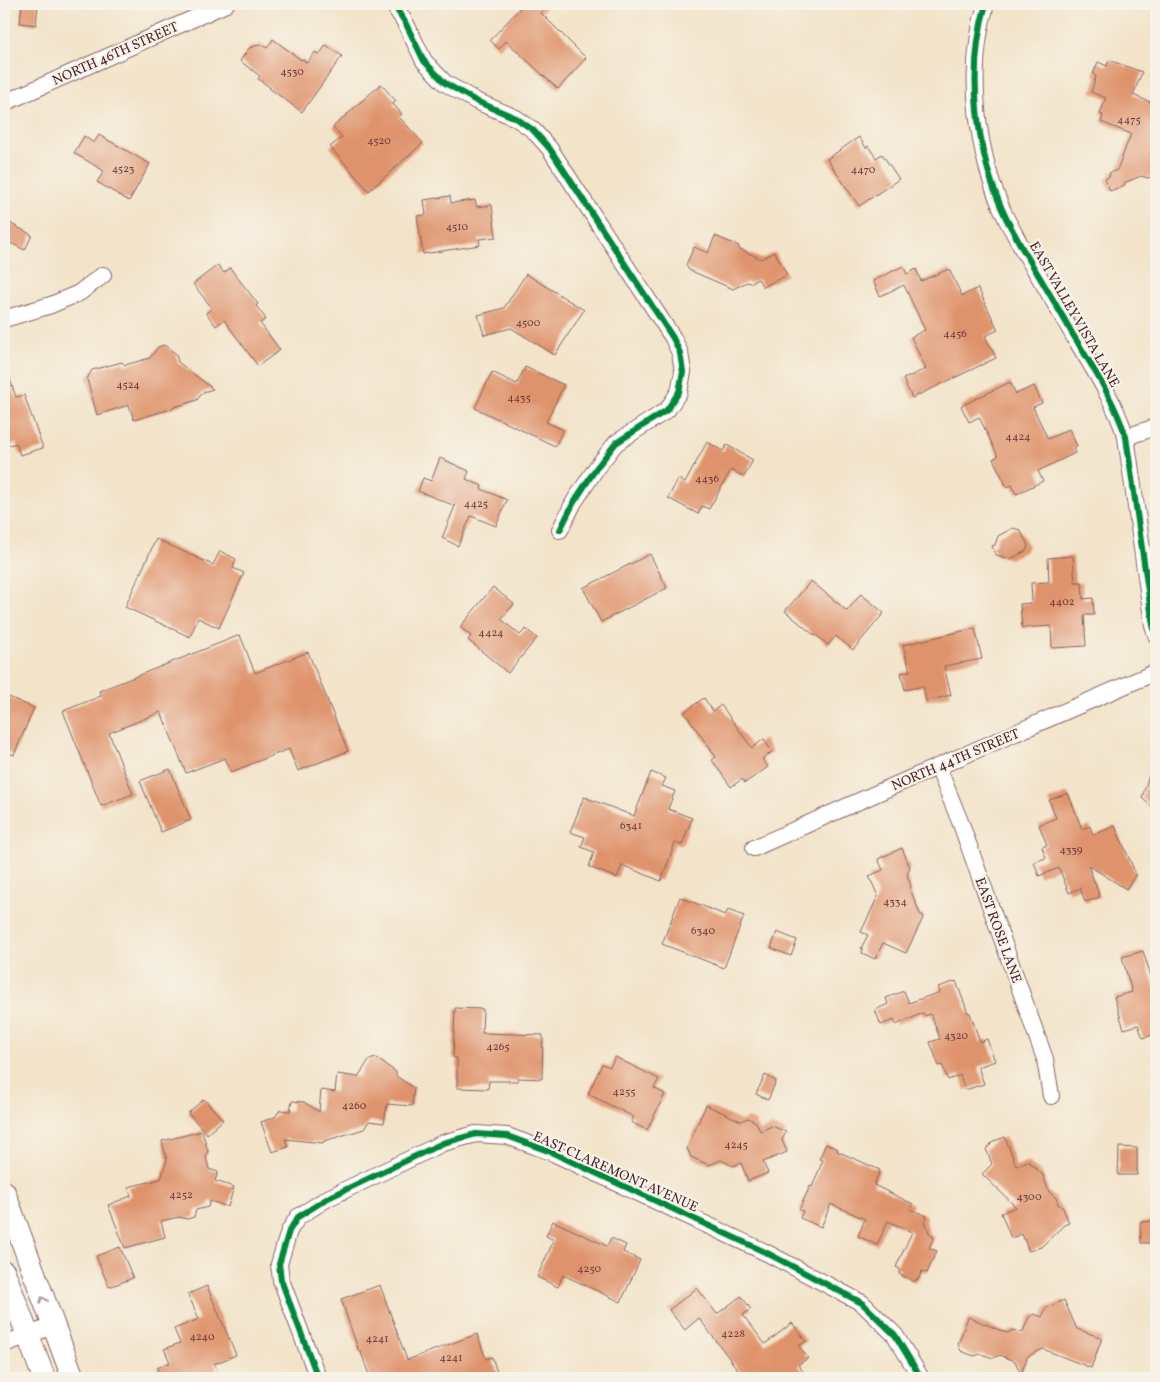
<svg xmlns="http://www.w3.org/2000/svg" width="1160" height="1382" font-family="Vollkorn,serif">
<rect width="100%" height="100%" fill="#f7f3e8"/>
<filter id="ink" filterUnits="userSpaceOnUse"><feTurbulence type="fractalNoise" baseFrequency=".02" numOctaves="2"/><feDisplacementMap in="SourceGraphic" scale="10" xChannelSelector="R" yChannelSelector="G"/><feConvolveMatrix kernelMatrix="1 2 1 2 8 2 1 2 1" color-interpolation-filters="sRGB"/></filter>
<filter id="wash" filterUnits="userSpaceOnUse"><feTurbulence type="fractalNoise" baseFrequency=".0096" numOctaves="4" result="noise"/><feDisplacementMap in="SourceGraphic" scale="20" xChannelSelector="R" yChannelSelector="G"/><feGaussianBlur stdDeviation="1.12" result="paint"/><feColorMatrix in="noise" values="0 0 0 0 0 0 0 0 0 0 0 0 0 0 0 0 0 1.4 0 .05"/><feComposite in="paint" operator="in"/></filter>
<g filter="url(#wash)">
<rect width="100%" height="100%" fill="#f3e3c9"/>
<g id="blocks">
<path fill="#df936c" d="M22,4H38L36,25L20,23Z
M524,4H549L541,13L586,58L558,89L506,41L499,49L490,40Z
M273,39L301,60L302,59L307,63L315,52L319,55L326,45L342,56L302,112L269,88L270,87L258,79L260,76L240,61L249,48L261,44L267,48Z
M1109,60L1142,72L1133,95L1155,104L1152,112L1156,116V170L1154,176L1148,178L1141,176L1124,183L1125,185L1110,191L1105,179L1110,176L1109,173L1117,170L1131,134L1101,122L1103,115L1100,114L1106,98L1091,92L1096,76L1093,74L1098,62L1107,66Z
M381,84L396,101L393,104L402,114L399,117L423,143L369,191L330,147L342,137L333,127Z
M99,135L150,164L129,201L97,182L104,171L74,153L84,136L94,143Z
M859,137L866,148L868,146L876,158L882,154L899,179L859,206L827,159Z
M450,196L451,203L475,200L477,207L492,205L496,237L479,239L480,245L423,254L417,216L426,215L424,200Z
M4,220L32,235L25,250L4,240Z
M715,236L739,246L738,248L761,259L775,252L787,275L763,287L758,279L750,283L747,282L733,289L689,270L686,265L694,247L708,253Z
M218,265L224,273L230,268L258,304L256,306L266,319L260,323L280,350L258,366L224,320L216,326L206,313L212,308L193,284Z
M903,266L907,274L916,269L921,281L949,269L962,296L978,288L998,330L985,336L996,358L912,398L903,379L926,369L911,337L925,330L904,285L880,296L873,281Z
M526,274L584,310L555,355L511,328L484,335L478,315L504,308Z
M164,345L176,354L178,362L213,389L203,392L197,400L174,407V408L134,420L129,405L97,415L87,379L92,370L122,362L125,365L150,358L158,347Z
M525,367L564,385L546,422L563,430L555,446L475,408L492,372L517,384Z
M4,368H6L16,397L24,395L43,448L20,455L16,443L4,447Z
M1010,382L1016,394L1034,386L1042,403L1033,407L1048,439L1069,429L1077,446L1073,448L1075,453L1038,471L1043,481L1016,494L1012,485L1007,487L993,459L998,456L979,417L969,422L961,406Z
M707,442L723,451L727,445L753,460L744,477L731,470L709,509L702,506L698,514L668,498L678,479L685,483Z
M440,458L469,471L466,479L482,486L481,489L507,500L496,526L471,516L458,546L442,538L455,506L418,491L423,478L431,481Z
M1013,528L1020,530L1028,545L1026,551L1010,559L996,555L992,546L995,545L998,536Z
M156,539L213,565L220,551L236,559L233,568L244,573L219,628L198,618L190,637L125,607Z
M650,554L667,588L601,622L583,588Z
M1073,556L1075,582H1082L1083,599L1093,598L1094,615H1084L1086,646L1052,648L1051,626L1022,628L1020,604L1032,603L1031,583L1049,582L1048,558Z
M811,581L847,611L861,594L884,613L853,650L836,636L828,645L816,635L815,636L785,611Z
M493,587L514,604L501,619L520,635L526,629L537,638L508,673L468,640L471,636L460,627Z
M975,628L982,659L944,666L951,695L926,701L923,686L905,690L901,673L910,671L903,645Z
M240,635L255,673L308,652L348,751L298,771L289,749L231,772L225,758L186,773L161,712L109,733L133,794L101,806L63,711L101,696L99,691Z
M4,695L34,708L14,755L4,751Z
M704,698L713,711L721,705L752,748L764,739L772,752L762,759L768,767L745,783L742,779L731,787L712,760L716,757L684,712Z
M1153,762H1156V811L1142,798Z
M170,769L191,820L161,832L140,781Z
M651,772L666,778L662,786L675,791L668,809L692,818L682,845L675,843L661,881L622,865L617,878L589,867L594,852L581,847L585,837L570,832L584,797L634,816Z
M1068,793L1082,829L1090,826L1093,835L1115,826L1136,874L1126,889L1088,865L1100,897L1085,902L1080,888L1069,893L1059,868L1039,876L1034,862L1046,858L1042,847L1047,845L1039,825L1056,818L1049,800Z
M902,848L910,867L907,875L911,886L910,889L920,914L924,916L906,953L883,943L875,959L862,953L863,949L861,948L868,935L861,932L878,896L869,876L883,870L878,859Z
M680,897L725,915L728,910L744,916L724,968L662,944Z
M777,932L797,940L791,956L771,948Z
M1143,951L1156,992V1034L1143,1038L1138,1025L1124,1029L1114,997L1132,992L1122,957Z
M956,981L968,1013H970L980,1042L987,1039L995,1061L978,1067L984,1084L965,1090L960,1075L948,1080L942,1065L939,1066L930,1042L940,1039L931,1014L924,1016L923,1013L896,1025L894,1020L881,1025L875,1010L888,1004L886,998L904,991L909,1003L940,992L938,987Z
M455,1008L483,1009L482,1033L543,1035L542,1079L518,1078V1081H489L488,1089L457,1088V1058H453Z
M615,1057L659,1079L654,1088L665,1094L647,1130L631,1122L634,1117L588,1094L602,1064L610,1067Z
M376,1058L396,1072V1076L414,1088L412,1106L387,1104L384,1123L369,1121L364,1129L324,1141L323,1143L285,1139L288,1147L272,1152L261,1122L275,1117L280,1110L290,1111L292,1101L304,1102L319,1112L321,1090L335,1092L337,1074L358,1077L369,1060Z
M765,1075L776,1081L768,1100L756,1094Z
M204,1099L223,1120L207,1134L188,1113Z
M706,1105L741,1121L748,1118L756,1122L760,1131L772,1126L786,1132L782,1140L787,1152L763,1162L768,1173L748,1181L741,1163L733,1166L721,1160L709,1165L691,1157L687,1148Z
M202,1131L208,1151L206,1157L209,1169L218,1172L215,1181L234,1187L228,1207L210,1201L208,1207L196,1210L194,1217L187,1219L179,1217L161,1221L165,1237L125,1248L108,1205L131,1196L128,1187L161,1179L167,1160L162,1141Z
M1005,1137L1016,1166L1028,1161L1043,1175L1049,1192L1056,1198L1058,1204L1063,1208L1069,1223L1064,1225L1041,1247L1029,1251L1022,1234L1011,1238L1001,1213L1016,1207L982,1174L992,1164L986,1149L994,1141Z
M826,1144L838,1149L837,1151L880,1170L874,1185L913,1204L910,1209L927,1216L925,1221L930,1235L934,1237L929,1248L937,1251L927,1273L922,1271L918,1280L916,1279L915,1282L899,1274L900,1269L896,1267L912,1232L888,1221L877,1245L858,1236L865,1219L831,1204L821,1227L800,1218L803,1211L799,1210L810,1186L812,1187L823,1160L819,1159Z
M1119,1147L1137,1148V1175H1118Z
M553,1221L607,1246L611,1238L626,1245L623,1252L640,1260L621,1302L563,1275L558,1287L537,1277L554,1240L546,1236Z
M1156,1221V1243H1141L1140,1222Z
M120,1247L133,1278L109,1287L96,1256Z
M380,1285L407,1360L477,1334L486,1359L492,1357L499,1378H370L361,1352H359L341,1299Z
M207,1286L236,1355L214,1364L218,1372L203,1378H161L157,1368L170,1362L164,1349L180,1343L174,1329L199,1319L188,1294Z
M697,1288L717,1314L741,1296L751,1309L743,1315L765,1344L792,1323L806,1341L799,1346L808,1358L798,1365L808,1378H744L699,1318L685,1330L669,1310Z
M1064,1300L1077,1329L1102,1338L1091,1368L1043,1349L1028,1356L1021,1374L1015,1361L1000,1355L993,1358L981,1354L974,1356L961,1351L958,1344L968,1317L1007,1333L1013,1330L1022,1333L1029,1317L1034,1314L1042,1317L1046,1308Z"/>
</g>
</g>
<g filter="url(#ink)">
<use href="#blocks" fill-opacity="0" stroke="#856462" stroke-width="1"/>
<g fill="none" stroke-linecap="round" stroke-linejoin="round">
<defs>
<path id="minor" d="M393,4L405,22L424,61L445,83L476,101L516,118L533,130L550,149L673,338L680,353L683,372L679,392L667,410L616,443L597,467L574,502L560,530
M986,4C966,71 976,155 1006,218C1011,228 1017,238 1022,248C1039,276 1056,304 1072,333C1092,366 1114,400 1126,437L1153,625L1156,635
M4,103L226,4
M4,319L51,305L79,293L103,275
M1126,437L1156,427
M938,767L961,824L1045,1059L1051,1096
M754,848L884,790L1156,672
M4,1344L53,1326
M318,1378L281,1280L279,1264L289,1231L298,1217L328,1198L443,1143L476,1134L507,1136L551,1152L767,1253L862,1303L895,1335L921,1378"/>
<path id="secondary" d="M4,1192L73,1378
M4,1272L44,1378"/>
</defs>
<use href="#minor" stroke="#856462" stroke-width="18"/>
<use href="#secondary" stroke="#856462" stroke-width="24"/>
<use href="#minor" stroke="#fff" stroke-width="16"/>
<use href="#secondary" stroke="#fff" stroke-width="22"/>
<defs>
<path id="cycleway" d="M393,4L405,22L424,61L445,83L476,101L516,118L533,130L550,149L673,338L680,353L683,372L679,392L667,410L616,443L597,467L574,502L560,530
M986,4C966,71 976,155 1006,218C1011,228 1017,238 1022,248C1039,276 1056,304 1072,333C1092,366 1114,400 1126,437L1153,625L1156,635
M318,1378L281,1280L279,1264L289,1231L298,1217L328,1198L443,1143L476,1134L507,1136L551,1152L767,1253L862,1303L895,1335L921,1378"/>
</defs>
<use href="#cycleway" stroke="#f7f3e8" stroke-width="9"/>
<use href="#cycleway" stroke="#00873e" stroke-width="6"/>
</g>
<defs><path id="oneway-chevron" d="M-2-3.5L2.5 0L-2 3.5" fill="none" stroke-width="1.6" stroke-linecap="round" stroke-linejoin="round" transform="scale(1.25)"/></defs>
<use stroke="#ae9aa0" href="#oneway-chevron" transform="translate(43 1300) rotate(-110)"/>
</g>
<g text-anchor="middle" stroke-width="4.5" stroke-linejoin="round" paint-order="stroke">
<g font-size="11" fill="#6f3c3b">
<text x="292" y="75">4530</text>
<text x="1129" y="123">4475</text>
<text x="379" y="144">4520</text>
<text x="123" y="172">4523</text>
<text x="863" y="173">4470</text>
<text x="457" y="230">4510</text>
<text x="528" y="326">4500</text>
<text x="955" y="337">4456</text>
<text x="128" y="388">4524</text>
<text x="519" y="401">4435</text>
<text x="1018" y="440">4424</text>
<text x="707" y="482">4436</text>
<text x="476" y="507">4425</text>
<text x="1062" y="605">4402</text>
<text x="491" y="636">4424</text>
<text x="631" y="829">6341</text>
<text x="1071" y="853">4339</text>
<text x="895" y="905">4334</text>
<text x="703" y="934">6340</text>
<text x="956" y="1039">4320</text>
<text x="498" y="1050">4265</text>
<text x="624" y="1095">4255</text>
<text x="354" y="1109">4260</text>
<text x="736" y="1148">4245</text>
<text x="181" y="1198">4252</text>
<text x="1029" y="1200">4300</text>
<text x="589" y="1272">4250</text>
<text x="733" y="1337">4228</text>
<text x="202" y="1340">4240</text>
<text x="377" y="1342">4241</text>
<text x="451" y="1361">4241</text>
</g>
<g font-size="14" fill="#4a1f2b" stroke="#f7f3e8">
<text transform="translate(115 53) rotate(-24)" y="5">NORTH 46TH STREET</text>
<text transform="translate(1075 314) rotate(60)" y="5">EAST VALLEY VISTA LANE</text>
<text transform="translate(955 759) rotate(-23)" y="5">NORTH 44TH STREET</text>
<text transform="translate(999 930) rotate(70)" y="5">EAST ROSE LANE</text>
<text transform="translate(616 1171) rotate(24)" y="5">EAST CLAREMONT AVENUE</text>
</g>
</g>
<rect width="1160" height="1382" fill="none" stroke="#f7f3e8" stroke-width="20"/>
</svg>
